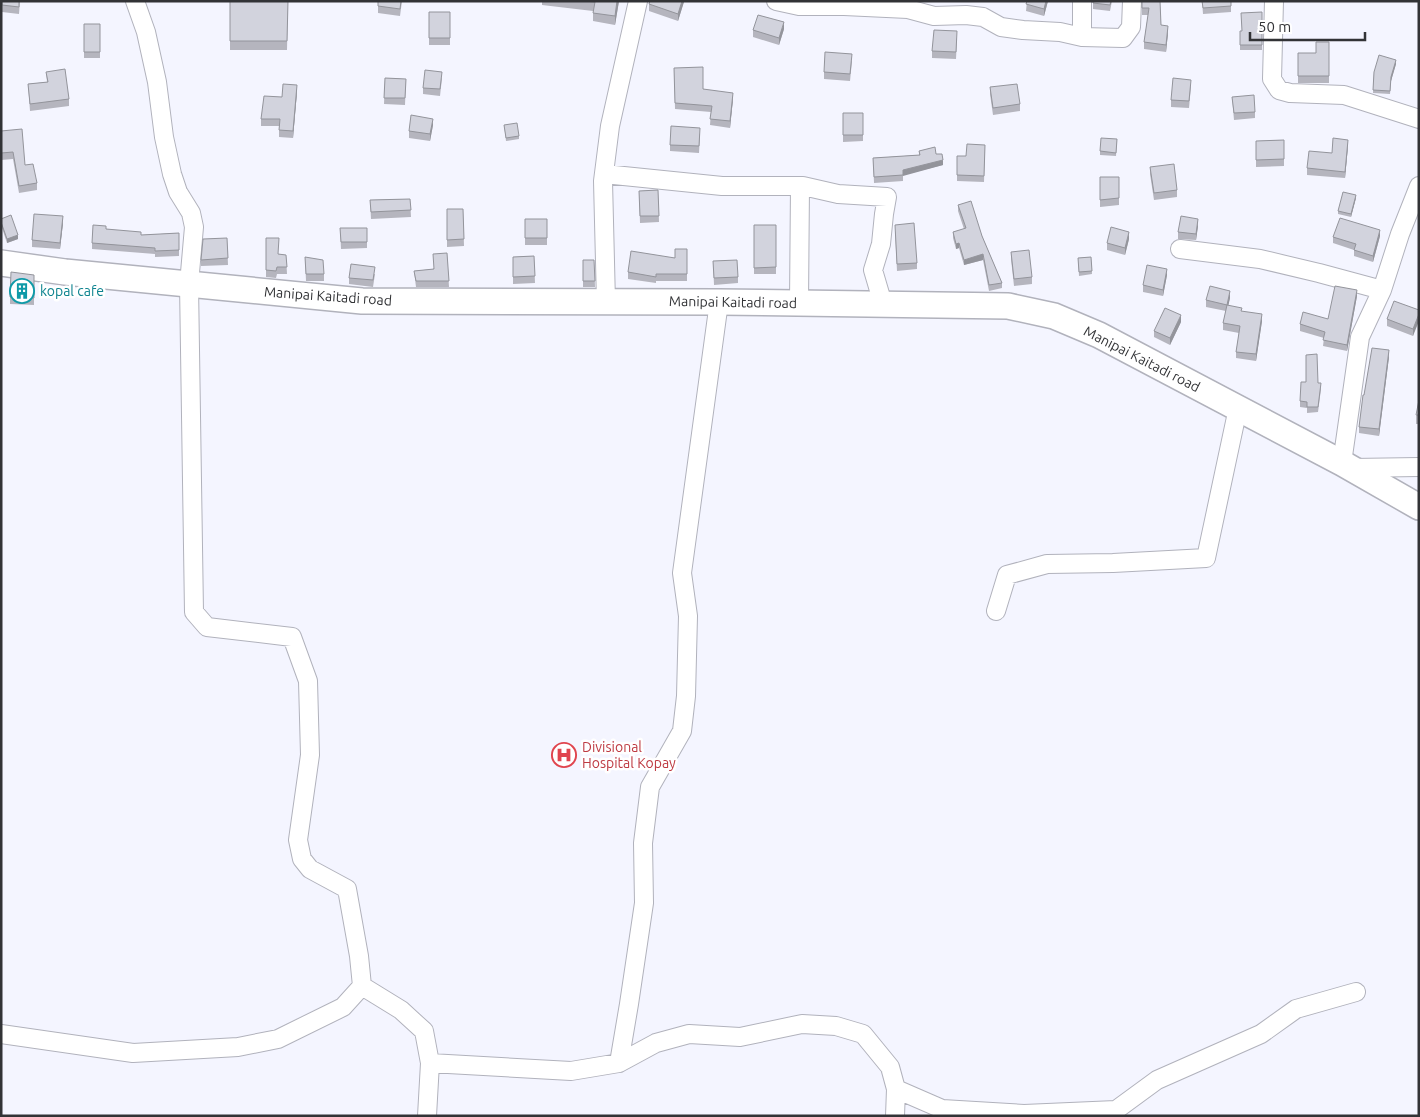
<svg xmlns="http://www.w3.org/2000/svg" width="1420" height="1117" font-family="Ubuntu,sans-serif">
<rect width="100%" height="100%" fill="#f4f5ff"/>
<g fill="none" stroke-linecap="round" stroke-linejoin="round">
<defs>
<path id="minor" d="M776,1L799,6H844L908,9L934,16L966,15L983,17L1001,27L1023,30L1060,32L1082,37L1123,38L1131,27L1132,1
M1274,1L1272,79L1279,90L1290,93L1344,95L1419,119
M1082,37V1
M604,174L722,186H803L838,194L887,197L884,214L881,244L873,270L883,304
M1180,249L1260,259L1319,273L1382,290
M606,302L603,181L610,126L638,1
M799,303L800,186
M1342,463L1360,337L1382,290L1400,234L1419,186
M1352,468L1419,467
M996,611L1007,575L1047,564L1113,563L1206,558L1238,408
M362,986L401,1010L424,1031L430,1063L427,1116
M1,1034L133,1053L238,1047L278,1039L343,1007L362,986L359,956L347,889L310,869L302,859L298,840L310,755L308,681L292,637L207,627L194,612L189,284L194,227L191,213L178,192L172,174L164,137L157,82L146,32L135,1
M430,1063L571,1071L619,1063L656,1043L689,1034L740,1037L802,1024L836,1026L863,1034L890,1067L896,1089L942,1109L1024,1114L1116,1110L1157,1080L1261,1034L1296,1009L1356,992
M619,1063L629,1004L644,903L643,843L650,787L682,731L686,696L688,616L682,573L719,302
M895,1116L896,1089"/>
<path id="secondary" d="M1,263L65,272L362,301L719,302L1008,306L1054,316L1099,335L1342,463L1419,507"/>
</defs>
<use href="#minor" stroke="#b1b2bc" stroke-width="20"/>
<use href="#secondary" stroke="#b1b2bc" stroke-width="28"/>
<use href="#minor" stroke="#fff" stroke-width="18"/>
<use href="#secondary" stroke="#fff" stroke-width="25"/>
</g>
<path fill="#b5b5be" d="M2,1H20L19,14L2,12Z
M230,1H288L287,50H230Z
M378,1H402L400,16L378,13Z
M542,1H619L615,25L593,21V11L542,5Z
M684,1L678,21L649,11V4Z
M1027,1H1048L1044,16L1026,11Z
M1093,1H1112L1110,11L1093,9Z
M1142,1H1160L1161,25L1168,33L1166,52L1144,49V42L1148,15H1142Z
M1202,1H1231V12L1203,14Z
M429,12H450V45H429Z
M1262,12V50H1240V31H1242Z
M84,24H100V58H84Z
M784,29L779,45L753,37V30Z
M957,38L956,59L932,58V51Z
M1329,42V83H1298V53H1316Z
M852,61L850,81L824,79V72Z
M1396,64L1391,81L1390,94L1373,93L1374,72Z
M674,68L703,89L733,99L730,128L710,125L711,112L675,109Z
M46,72L69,99V106L30,111L28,84L47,82Z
M385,78L406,79L405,105L384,104Z
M442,78L440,96L423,94V88Z
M1191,86L1189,108L1171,107V100Z
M990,87L1020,104V111L993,115L990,94Z
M297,92L293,138L279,137V126H261V119L282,97Z
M1232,97L1255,112V118L1234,120Z
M843,113H863V141L843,142Z
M433,125L430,141L409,138V131Z
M504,125L519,136V139L506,141Z
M1,131L37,183V190L19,193L13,159L1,160Z
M700,134L699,153L670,151V145Z
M1117,139L1116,156L1100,155V151Z
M1284,140V166L1256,167V141Z
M985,145L984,182L957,181V156H966Z
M1348,146L1345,178L1307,175V168L1332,153Z
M919,151L936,154L943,165L903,175V181L874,183L873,158L919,155Z
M1150,167L1177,190V197L1154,200L1150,174Z
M1100,177H1119V205L1100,207Z
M658,190L659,222L640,223L639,191Z
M1356,198L1351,217L1338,214V211Z
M410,199L411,217L371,219L370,200Z
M958,205L982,236L1002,283V288L989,291L983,260L964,265L959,248L956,249L953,238V232L964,229L958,211Z
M447,209H463L464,246L447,247Z
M1,219L18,239L7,243L1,225Z
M525,219H547V245H525Z
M63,223L60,249L32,247V240Z
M754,225H776V274H754Z
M1198,226L1196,240L1178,239V232Z
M340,228H367V248L341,249Z
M106,229L141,235L179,233V256L155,257V254L92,249V243Z
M895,231L917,263V269L897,271Z
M1380,236L1373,262L1354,256V250L1333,243V237Z
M227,238L228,265L201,266V260Z
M266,238L278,254L286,255L287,274H277L276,278L266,277Z
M1129,239L1125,255L1107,250V243Z
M687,249V281H656V283L628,279V272L675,258Z
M1011,252L1032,277V284L1014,286L1011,259Z
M447,253L449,287H416L414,271L433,269Z
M534,256L535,283L513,284V257Z
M305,257L324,274V281H306Z
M1091,257L1092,274L1079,276L1078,258Z
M583,260H594L595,287H583Z
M713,261L738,277V283L714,285Z
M375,274L373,287L349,284V278Z
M1167,275L1163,296L1143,292V285Z
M1357,296L1347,351L1323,346L1324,338L1300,331V324L1328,319Z
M10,297L34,298V305L10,304Z
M1230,298L1228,305L1262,321L1256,361L1236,358V352L1239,333L1223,330V323L1226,311L1206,307V300Z
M1419,310L1413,336L1387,326V319Z
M1181,322L1170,345L1154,337V331Z
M1389,357L1379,436L1359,433V427L1364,395Z
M1318,383L1321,389L1318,412L1307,413V408L1300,407V401Z
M1419,400V424H1416V415Z"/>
<path fill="#93949b" d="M617,1H619L615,25V16Z
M682,1H684V2L678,21V14Z
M1046,1H1048L1044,16V9Z
M784,22V29L779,45V38Z
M1168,26V33L1166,52V45Z
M1396,60V64L1391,81L1390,94L1391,77Z
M297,85V92L293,138V131Z
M733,93V99L730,128V121Z
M433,119V125L430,141V134Z
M1348,140V146L1345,178V172Z
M943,160V165L903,176V170Z
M1356,195V198L1351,217V214Z
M63,216V223L60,249V243Z
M1198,219V226L1196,240V234Z
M1380,230V236L1373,262V256Z
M1129,232V239L1125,255V248Z
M18,235V239L7,243V239Z
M959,243V248L956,249V244Z
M983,254V260L964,265V260Z
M1167,269V275L1163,296V290Z
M1357,290V296L1347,351V345Z
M1230,291V298L1227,312V305Z
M1262,314V321L1256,361V354Z
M1419,314V321L1413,336V329Z
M1181,315V322L1170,345V338Z
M1389,350V357L1379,436V429Z"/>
<path fill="#d2d3dd" stroke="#93949b" d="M2,1H19V7L2,5Z
M230,1H288L287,41H230Z
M378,1H401L400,9L378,6Z
M584,1H617L615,16L593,13L595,2Z
M650,1H682L678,14L649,4Z
M1027,1H1046L1044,9L1026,4Z
M1093,1H1111L1110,5L1093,3Z
M1142,1H1160L1161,25L1168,26L1166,45L1144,42L1149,8H1142Z
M1202,1H1231V6L1203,8Z
M429,12H450V38H429Z
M1262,12V45H1240V31H1242L1241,13Z
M758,15L784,22L779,38L753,30Z
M84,24H100V52H84Z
M934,30L957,31L956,52L932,51Z
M1316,42H1329V76H1298V53H1316Z
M825,52L852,54L850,74L824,72Z
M1379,55L1396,60L1391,77L1390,91L1373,90L1374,72Z
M703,67V89L733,93L730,121L710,119L712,106L675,103L674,68Z
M65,69L69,99L30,104L28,84L48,82L46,72Z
M425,70L442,72L440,89L423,88Z
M385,78L406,79L405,98H384Z
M1173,78L1191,80L1189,101L1171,100Z
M283,84L297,85L293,131L279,130L280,119H261L264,96L282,97Z
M1017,84L1020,104L993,108L990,87Z
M1254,95L1255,112L1234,113L1232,97Z
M843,113H863V135H843Z
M411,115L433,119L430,134L409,131Z
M517,123L519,136L506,138L504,125Z
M671,126L700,128L699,146L670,145Z
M22,129L25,165L33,164L37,183L19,186L13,152L1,153V131Z
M1101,138L1117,139L1116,153L1100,151Z
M1333,138L1348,140L1345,172L1307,168L1309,151L1332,153Z
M1284,140V159L1256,160V141Z
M967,144L985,145L984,176L957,175V156H966Z
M935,147L936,154H942L943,160L903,170V175L874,177L873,158L920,155L919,151Z
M1174,164L1177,190L1154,193L1150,167Z
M1100,177H1119V198L1100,200Z
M658,190L659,216H640L639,191Z
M1343,192L1356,195L1351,214L1338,211Z
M410,199L411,210L371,212L370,200Z
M971,201L982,236L1002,283L989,285L983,254L964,260L959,243L956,244L953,232L966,228L958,205Z
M447,209H463L464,239L447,240Z
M34,214L63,216L60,243L32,240Z
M11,215L18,235L7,239L1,222V219Z
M1181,216L1198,219L1196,234L1178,232Z
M1340,218L1380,230L1373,256L1354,250L1356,244L1333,237Z
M525,219H547V238H525Z
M914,223L917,263L897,264L895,225Z
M93,225L106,226V229L141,232V235L179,233V250L155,251V248L92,243Z
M754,225H776V267L754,268Z
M1111,227L1129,232L1125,248L1107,243Z
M340,228H367V242H341Z
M227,238L228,258L201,260L203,239Z
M266,238H279L278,254L286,255L287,267H277L276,271L266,270Z
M675,249H687V274H656V277L628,272L631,251L675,258Z
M1029,250L1032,277L1014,279L1011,252Z
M447,253L449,281H416L414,271L434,269L433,254Z
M534,256L535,276L513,277V257Z
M305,257L323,260L324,274H306Z
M1091,257L1092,271L1079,272L1078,258Z
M583,260H594L595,281H583Z
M737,260L738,277L714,278L713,261Z
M351,264L375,267L373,280L349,278Z
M1147,265L1167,269L1163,290L1143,285Z
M11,272L34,275V298L10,297Z
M1210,286L1230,291L1227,305L1206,300Z
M1335,286L1357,290L1347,345L1323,340L1325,332L1300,324L1303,312L1328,319Z
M1394,301L1419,310V314L1413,329L1387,319Z
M1227,305L1242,308L1241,311L1262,314L1256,354L1236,352L1240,326L1223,323Z
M1165,308L1181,315L1170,338L1154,331Z
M1372,348L1389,350L1379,429L1359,427L1363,395H1364Z
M1317,354L1318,383H1321L1318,407H1307V402L1300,401L1301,382H1306V355Z
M1419,400V415H1416Z"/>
<defs>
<symbol id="building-ring" viewBox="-11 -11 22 22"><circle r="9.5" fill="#fff" stroke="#0f9aa8" stroke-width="1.5"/><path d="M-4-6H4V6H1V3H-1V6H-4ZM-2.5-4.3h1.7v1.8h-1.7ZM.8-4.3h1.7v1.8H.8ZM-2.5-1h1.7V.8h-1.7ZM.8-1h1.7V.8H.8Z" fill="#0f9aa8"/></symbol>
<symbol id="hospital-ring" viewBox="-11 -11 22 22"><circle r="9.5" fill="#fff" stroke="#e0444e" stroke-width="1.5"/><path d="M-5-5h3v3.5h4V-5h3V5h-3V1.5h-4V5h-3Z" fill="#e0444e"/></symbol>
</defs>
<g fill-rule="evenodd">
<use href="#building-ring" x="8" y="277" width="28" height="28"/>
<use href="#hospital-ring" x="550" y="741" width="28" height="28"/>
</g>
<g text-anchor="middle" stroke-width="5" stroke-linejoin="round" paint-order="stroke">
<g font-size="14" fill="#0d838f" stroke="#fff" text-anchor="start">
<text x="40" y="296">kopal cafe</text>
</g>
<g font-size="14" fill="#323336" stroke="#fff">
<text transform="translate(328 296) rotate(4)" y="5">Manipai Kaitadi road</text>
<text transform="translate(733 302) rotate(1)" y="5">Manipai Kaitadi road</text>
<text transform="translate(1142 359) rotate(27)" y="5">Manipai Kaitadi road</text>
</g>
<g font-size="14" fill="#be3a42" stroke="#fff" text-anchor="start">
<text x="582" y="752">Divisional<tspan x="582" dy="16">Hospital Kopay</tspan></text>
</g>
</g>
<rect width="1420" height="1117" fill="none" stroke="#323336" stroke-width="5"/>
<path d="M1250 32v8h115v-8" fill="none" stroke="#323336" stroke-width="2.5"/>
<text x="1258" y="32" font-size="15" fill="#323336" stroke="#ffffff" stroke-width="4" paint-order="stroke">50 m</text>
</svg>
